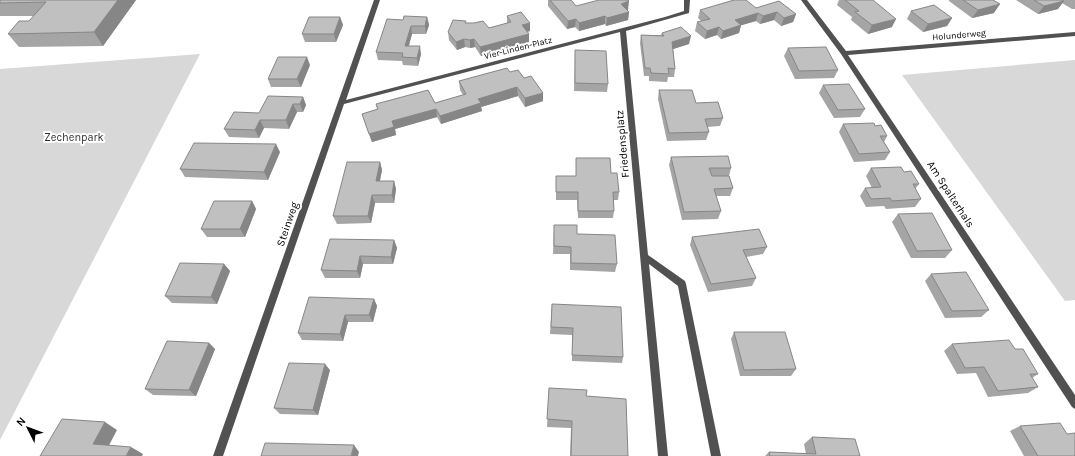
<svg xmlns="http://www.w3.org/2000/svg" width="1075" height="456" font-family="Karla,sans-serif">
<rect width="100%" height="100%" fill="#fff"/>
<path fill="#d8d8d8" d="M200,54L0,440V69Z
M1075,60V300L1065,301L902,75Z"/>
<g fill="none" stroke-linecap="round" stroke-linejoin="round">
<path fill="#515151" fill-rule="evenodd" d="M374,0H380L346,100L665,17L684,11V0H690L689,13L626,31L648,255L685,281L686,284L721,456H711L678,286L649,264L668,456H658L620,32L344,104L223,456H213Z
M801,0H807L846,51L1075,32V36L848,55L1075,395V409L1072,407L841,54Z"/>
</g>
<path fill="#a5a5a5" d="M0,0H136L103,46L19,47L8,34L29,21L34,16H0Z
M548,0H571L576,6L628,10H627L629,12L628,20L606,26L605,24L579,31L575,27L567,29L548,6Z
M839,0H873L892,27L868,34L851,20L852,17L837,5Z
M949,0H993L994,13L972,18L949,1Z
M1016,0H1075V9H1072L1062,3L1058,9L1038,14Z
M756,8L796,14L793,22L781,26L774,20L760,24L756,21L741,25L739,33L721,39L717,35L705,39L695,31L697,22L701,21L698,18L700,10Z
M911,11L952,18L947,26L923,32L907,19Z
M507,16L530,23V31L527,32L529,42L481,56L475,47L470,48L465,47L457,50L449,40L448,32L466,23L489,28L507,23Z
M340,17L343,25L336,42H305L302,34Z
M427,17L429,25L426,34H412L409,46L421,54L418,66L403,65L402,61L378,60L376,52L403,20Z
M662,33L689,44L673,49L675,69L674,77H668L667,82L649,81V76H644L640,43L641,35H661Z
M788,48L838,70L834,78L795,79L784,56Z
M575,50L608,84L607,92L574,91Z
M310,65L301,87H271L268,79Z
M510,72L524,78L543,101L525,107L518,96L481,107L482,111L441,124L437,117L395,129L396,135L372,142L362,114L377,109L376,104L435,103L463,95L460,90L459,81Z
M823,85L865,109L860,117L834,118L819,93Z
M659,90L696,103L723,118L720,126L707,127L709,132L706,140L667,141L658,99Z
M303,97L306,105L303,112H297L289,129L264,128L259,138L229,137L224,129L259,113Z
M843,124L875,126L887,136L884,142L890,152L885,160L854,162L839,132Z
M280,152L268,180L185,177L180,169Z
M671,157L731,168L729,176L733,188L730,196H716L721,211L718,219L682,220L669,165Z
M576,158L611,173L619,192L618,200H614V211L613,218H578L577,200H556V176H576Z
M380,162L382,170L380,181H394L396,189L394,203H375L371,223L337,224L333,216Z
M871,168L904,172L919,184L915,189L921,199L915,207L886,209L884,206L866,207L860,196L865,188H872L866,176Z
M252,201L256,209L245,237H207L201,229Z
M898,214L952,250L945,258H911L892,222Z
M554,225L577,234L617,264L615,272L570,270V254H553Z
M692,237L767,247L763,254L746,257L756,278L752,286L708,292L690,245Z
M394,240L397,248L393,264H363L360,278H325L321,270Z
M224,264L230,271L217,304L172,303L165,296Z
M931,274L989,310L981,317L945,318L925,281Z
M374,299L377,306L373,322H348L343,341L302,340L298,333Z
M552,304L623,357L622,363L572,361V335L550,334Z
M734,332L796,369L791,376H740L731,339Z
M209,343L215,349L196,396L153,395L145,389Z
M952,344L1015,349L1038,374L1032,378L1038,387L1028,393L988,397L976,373L957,374L944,351Z
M330,370L318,415L280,414L274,408Z
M549,388L586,396L628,456H570L571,428L547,427Z
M1020,426L1067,434L1075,456H1024L1010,431Z
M812,437L860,456H765L769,452L806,454L804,444Z"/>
<path fill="#868686" d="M118,0H136L103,46L94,32Z
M629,1L628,10L620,12L621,4Z
M1064,1L1058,9L1038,14L1044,6Z
M1000,4L994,13L972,18L978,10Z
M629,12L628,20L606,26L607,18Z
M777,12L774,20L760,24L763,16Z
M758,13L756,21L732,28L735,20Z
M796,14L793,22L781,26L784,18Z
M605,16V24L579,31V23Z
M340,17L343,25L336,42L334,34Z
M427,17L429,25L426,34L425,26Z
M952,18L947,26L923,32L928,24Z
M576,19L575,27L567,29L568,21Z
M896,19L892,27L868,34L872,25Z
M530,23V31L522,33V25Z
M741,25L739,33L721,39L723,31Z
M411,26L412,34L406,54L405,46Z
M719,27L717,35L705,39L707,31Z
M529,34V42L481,56L480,47Z
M691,36L689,44L670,50L672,42Z
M464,39L465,47L457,50L456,42Z
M474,39L475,47L470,48V40Z
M420,46L421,54L418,66L417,58Z
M307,57L310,65L301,87L297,79Z
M517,87L518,96L481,107L482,111L441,124L440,116L478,99Z
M543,93V101L525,107V98Z
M303,97L306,105L303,112L300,104Z
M293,104L297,112L289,129L286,120Z
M436,109L437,117L395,129L396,135L372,142L369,134L392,121Z
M260,120L264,128L259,138L255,130Z
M276,144L280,152L268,180L264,172Z
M380,162L382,170L378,189L376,181Z
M394,181L396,189L394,203L392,195Z
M372,195L375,203L371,223L368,216Z
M252,201L256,209L245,237L240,229Z
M394,240L397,248L393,264L391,257Z
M360,256L363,264L360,278L357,271Z
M224,264L230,271L217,304L211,297Z
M374,299L377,306L373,322L369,315Z
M345,315L348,322L343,341L340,334Z
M209,343L215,349L196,396L189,390Z
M325,364L330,370L318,415L313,410Z
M105,422L117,430L106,451L93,444Z
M354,445L359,452L358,456H351Z
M131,447L143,454L142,456H126Z"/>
<path fill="#c0c0c0" stroke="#868686" d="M0,0H118L94,32L8,34L19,21H29L46,2L0,3Z
M550,0H571L576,6L599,0H628L629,1L621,4L629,12L607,18L605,16L579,23L576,19L568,21Z
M734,0H746L756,8L779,1L796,14L784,18L777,12L763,16L758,13L735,20L741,25L723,31L719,27L707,31L697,22L710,19L700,10Z
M845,0H873L896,19L872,25L855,12L859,11Z
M963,0H993L1000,4L978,10Z
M1034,0H1062L1064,1L1044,6Z
M934,5L952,18L928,24L911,11Z
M521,12L530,23L522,25L529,34L480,47L474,39L470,40L464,39L456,42L448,32L453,20L466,21L465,23H474L483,21L489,28L511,22L507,16Z
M404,16L427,17L425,26H411L405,46H420L417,58L402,57L403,53L376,52L387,19L403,20Z
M309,17H340L334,34H302Z
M681,27L691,36L672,42L675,69L668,68L669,74L651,73L650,68H645L641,35L664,36L662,33Z
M826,47L838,70L799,71L788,48Z
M575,50L606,51L608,84L575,83Z
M278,57H307L297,79H268Z
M507,68L510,72L518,70L524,78L531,76L543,93L525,98L517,87L478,99L481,103L440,116L436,109L392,121L394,127L369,134L362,114L378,109L376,104L428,90L435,103L466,94L459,81Z
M849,84L865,109L838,110L823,85Z
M659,90H692L696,103L718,102L723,118L705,119L709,132L669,133Z
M268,96L303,97L300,104H293L286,120H260L255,130L224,129L234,112L259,113Z
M874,123L875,126L881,125L887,136H880L890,152L859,154L843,124Z
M194,143L276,144L264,172L180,169Z
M728,156L731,168H709L712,176H729L733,188L714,189L721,211L684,212L671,157Z
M576,158H610L611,173H617L619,192H613L614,211H578V192H556V176H576Z
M347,162H380L376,181H394L392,195H372L368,216H333Z
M901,167L904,172L911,171L919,184H913L921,199L892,201L890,198L871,199L865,188L881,187L871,168Z
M214,201H252L240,229H201Z
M932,213L952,250L917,251L898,214Z
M554,225H577V234L615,235L617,264L571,263V247L554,246Z
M759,229L767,247L743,250L756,278L711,284L692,237Z
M330,239L394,240L391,257L360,256L357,271L321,270Z
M180,263L224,264L211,297L165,296Z
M966,272L989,310L952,311L931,274Z
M309,297L374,299L369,315H345L340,334L298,333Z
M552,304L621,307L623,357L572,355L573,328L551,327Z
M734,332H785L796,369L744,370Z
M1009,340L1015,349H1023L1038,374H1030L1038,387L998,391L984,367L965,368L952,344Z
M167,341L209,343L189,390L145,389Z
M289,363L325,364L313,410L274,408Z
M549,388L587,390L586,396L626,399L628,456H571L572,421L547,419Z
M62,419L105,422L93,444L131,447L126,456H40Z
M1060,423L1067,434L1075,433V456H1038L1020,426Z
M812,437L855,439L860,456H770L769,452L816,454Z
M265,443L354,445L351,456H261Z"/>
<g text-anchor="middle" stroke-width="4" stroke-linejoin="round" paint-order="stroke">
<g font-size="9" fill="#000" stroke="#fff">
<text transform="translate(959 35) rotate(-5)" y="3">Holunderweg</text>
<text transform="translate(518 48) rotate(-14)" y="3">Vier-Linden-Platz</text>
</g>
<g font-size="11" fill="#2f2f2f" stroke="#fff">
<text x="74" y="141">Zechenpark</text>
</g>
<g font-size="11" fill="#000" stroke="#fff">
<text transform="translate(622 144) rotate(-95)" y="4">Friedensplatz</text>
<text transform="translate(951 194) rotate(57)" y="4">Am Spalterhals</text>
<text transform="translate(287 224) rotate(-71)" y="4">Steinweg</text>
</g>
</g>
<g transform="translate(28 428) rotate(312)" stroke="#ffffff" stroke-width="3" paint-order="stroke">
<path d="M0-3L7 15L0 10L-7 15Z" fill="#000000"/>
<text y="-6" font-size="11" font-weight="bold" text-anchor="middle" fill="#000000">N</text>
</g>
</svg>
